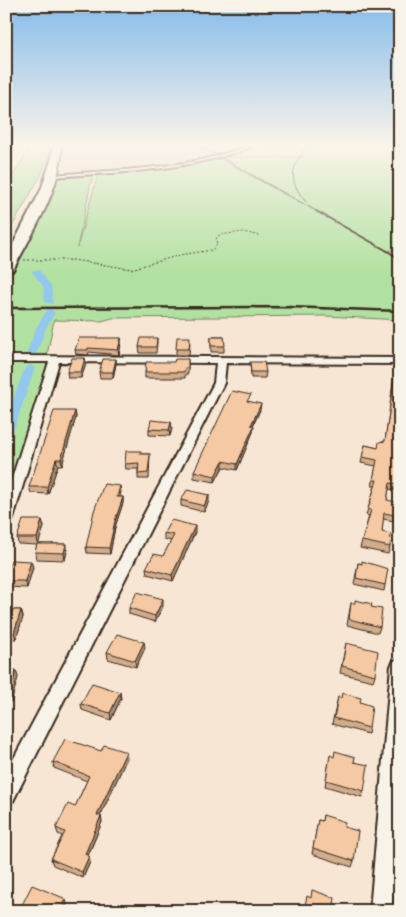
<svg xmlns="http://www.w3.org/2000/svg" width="406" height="917" font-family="'Balsamiq Sans',sans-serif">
<rect width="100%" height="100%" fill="#f6e6d3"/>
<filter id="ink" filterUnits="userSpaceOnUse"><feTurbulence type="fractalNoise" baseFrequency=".02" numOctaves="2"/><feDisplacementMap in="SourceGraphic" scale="10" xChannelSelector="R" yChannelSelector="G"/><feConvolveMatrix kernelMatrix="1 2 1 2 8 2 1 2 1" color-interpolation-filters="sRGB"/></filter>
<g filter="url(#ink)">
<path fill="#f1d9c2" d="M63,146H302L253,156L216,157L71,174L62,172Z"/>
<path fill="#b1e1a1" stroke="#768660" d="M27,146L52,147L41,175L6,237V187L27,152Z
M311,146H400V249L386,251L400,260V320L326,316L112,318L102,321L54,320L46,360H55L6,526V291L19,258L57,179L62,177L93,174L77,248L98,174L219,158L287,196L222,157H304Z"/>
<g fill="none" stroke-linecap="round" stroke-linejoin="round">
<path fill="#92c7ef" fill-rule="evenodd" d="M33,270H39L51,286L53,304L45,302L43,286L32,272Z
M50,309L55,312L46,328L37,352L36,354H28L27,352L36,328L47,310Z
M30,365L35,368L12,435L6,439V418L25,368Z"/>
<defs>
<path id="lane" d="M249,146H252C240,152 226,155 212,159C160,172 105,173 52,177L50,176L52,175C103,171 155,170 205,159C220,155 234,151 249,146Z"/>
<path id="street" d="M6,356L400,358V364L226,363L224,383L13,801L6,804V773L214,383L216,363L59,362L13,519L11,522L6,524V497L49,362H6Z
M400,659V799L392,911H370L391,666L394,661Z"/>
<path id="primary" d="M53,146H61C63,186 31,235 13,270L6,274V258L41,190L52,157Z"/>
</defs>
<use href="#lane" stroke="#3b2a1e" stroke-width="4"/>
<use href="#street" stroke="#3b2a1e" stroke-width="4"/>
<use href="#primary" stroke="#3b2a1e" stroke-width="4"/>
<path stroke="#3b2a1e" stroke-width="1" stroke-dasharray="2 2" stroke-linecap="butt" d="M24,260H73L131,269L180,255L212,250L217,245L216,239L219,235L243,232L261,236"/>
<use href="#lane" fill="#f7f3e8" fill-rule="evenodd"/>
<use href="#street" fill="#f7f3e8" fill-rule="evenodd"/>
<use href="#primary" fill="#f7f3e8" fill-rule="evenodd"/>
<path stroke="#3b2a1e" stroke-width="1" d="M200,146L318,212
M306,202C287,179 291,169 307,146"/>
<path stroke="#3b2a1e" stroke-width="2" d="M316,211L400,258"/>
<path stroke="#3b2a1e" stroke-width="2.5" d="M6,308L289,307L400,311"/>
</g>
<path fill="#d2ad8c" stroke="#3b2a1e" d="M211,337H224V352H211Z
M121,338V343L119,355L89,352L88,355L76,354L75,350Z
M157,338V343L156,353H140L139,347Z
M190,343L189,355H176V349Z
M85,358L86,364L81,378H68L67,372Z
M116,359V364L113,378H100L99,372Z
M188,359V374H185V378H145V372L174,362Z
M250,362L266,372L265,378H251Z
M393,383L397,484L396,490L389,489L387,500L394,515L393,521L383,519L382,532L390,547L388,554L360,548L369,516L366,515L375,486H372L376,466L361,463L365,445L378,448L385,441Z
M250,401V402L260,410L253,426V432L237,470L223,467L215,482L194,478V471Z
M75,411L76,417L62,465H58L48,494L31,493L29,487Z
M172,428L170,436L149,435V429Z
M141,454H150L149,479H138V469H126L125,464Z
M121,492L119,497H123V503L115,527L110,554L87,553L86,547Z
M181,500L209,501L204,512L181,506Z
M42,520L44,527L38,544H66L67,551L65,560L36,559L35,552L37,545L18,544L17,538Z
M195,532L173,581L147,574L146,568L163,556L171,541L164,539V533Z
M358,563L362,564L385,585L384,591L354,584Z
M33,567L27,588L6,587V576Z
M351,603L371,607L380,627L378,633L347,625Z
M163,606L155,622L129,614V608Z
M6,610H21L23,617L16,639H6Z
M346,643L375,675L373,681L340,673Z
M145,648L136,667L108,659L107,652Z
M6,670L18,677L11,702H6Z
M338,697L360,702L369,728L368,734L332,724Z
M121,698L111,720L82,710L81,704Z
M101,751L127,758L100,816H101L102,822L88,856L90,862L83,878L53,865L51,859L62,836L58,834L56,828L75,807L87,781L54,768L53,762Z
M329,762H354L364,791L362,797L325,786Z
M323,815L344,827L354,861L352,867L312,854L318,820L322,821Z"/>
<path fill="#ab8d72" stroke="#3b2a1e" d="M121,338V343L119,355L118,350Z
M85,358L86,364L81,378V372Z
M116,359V364L113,378V372Z
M261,404L260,410L250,431L251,425Z
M75,411L76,417L62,465L61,459Z
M171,422L172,428L170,436L169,430Z
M254,426L253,432L237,470V464Z
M56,459L58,465L48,494L47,487Z
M223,461V467L215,482V476Z
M120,486L121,492L118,503L117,497Z
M209,495V501L204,512V506Z
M123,497V503L115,527L110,554L109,548L115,521Z
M42,520L44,527L38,545L37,538Z
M195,526V532L173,581L172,575Z
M66,544L67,551L65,560L64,553Z
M31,561L33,567L27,588L25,581Z
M163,599V606L155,622V616Z
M21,610L23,617L16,639L14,633Z
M144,642L145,648L136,667L135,661Z
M16,670L18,677L11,702L9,695Z
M120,692L121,698L111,720L110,713Z
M126,752L127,758L98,821L97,815Z
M101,816L102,822L86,860L85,854Z
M89,856L90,862L83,878L82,872Z
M66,899L67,904L65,911H60Z"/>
<path fill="#f4c9a3" stroke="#3b2a1e" d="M177,337H190L189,349H176Z
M211,337H224L225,346H211Z
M79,338H121L118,350L88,348V350H75Z
M141,338H157L156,347H139Z
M72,358H85L81,372H67Z
M103,359H116L113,372H99Z
M175,359H188V368H185L184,372H145L146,362H174Z
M250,362H264L266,372H251Z
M394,378L400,379V463L397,484L390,483L387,500L396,502L394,515L384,513L382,532L391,534L390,547L362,541L371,510L368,509L377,480H373L377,460L362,457L365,445L378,448L379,442L385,441Z
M232,391L251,395L247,401L261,404L251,425L254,426L237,464L223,461L215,476L194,471Z
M54,411H75L61,459H56L47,487H29Z
M151,420L171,422L169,430L149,429Z
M126,451H141V454H150L148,473L138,474L139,463L125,464Z
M104,484L120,486L117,497H123L115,521L109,548L86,547L94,511Z
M187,490L209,495L204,506L181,500Z
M23,520H42L37,538H17Z
M171,520L195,526L172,575L146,568L154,554L163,556L174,535L164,533Z
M37,544H66L64,553L35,552Z
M11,560L31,561L25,581H6V576Z
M362,561L388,569L385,585L356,578L358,563L362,564Z
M137,592L163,599L155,616L129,608Z
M355,600L372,604L371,607L382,609L380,627L349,619L351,603H355Z
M6,610H21L14,633H6Z
M117,634L144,642L135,661L107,652Z
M346,643L378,651L375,675L342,666Z
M6,670H16L9,695H6Z
M92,683L120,692L110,713L81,704Z
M342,693L361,698L360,702L372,706L369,728L334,718L338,697L341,698Z
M65,739L101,751L104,745L126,752L97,815L101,816L85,854L89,856L82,872L51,859L65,832L56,828L68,804L75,807L89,776L53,762Z
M335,751L355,757L354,762L368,765L364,791L326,780L330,755L334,757Z
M323,815L345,822L344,827L358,831L354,861L313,848L318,820L322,821Z
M32,885L66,899L60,911H19Z
M312,890L335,898L334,904L350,910V911H304L307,896L311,898Z"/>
</g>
<linearGradient id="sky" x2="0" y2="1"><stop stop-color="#85bceb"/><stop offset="0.53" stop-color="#fbf4eb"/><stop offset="1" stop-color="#fbf4eb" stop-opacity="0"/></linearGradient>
<rect width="406" height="274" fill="url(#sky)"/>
<rect width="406" height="917" fill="none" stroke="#f7f3e8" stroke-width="25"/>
<rect x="12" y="12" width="381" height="892" fill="none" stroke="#3b2a1e" stroke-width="2" filter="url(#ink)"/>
</svg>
